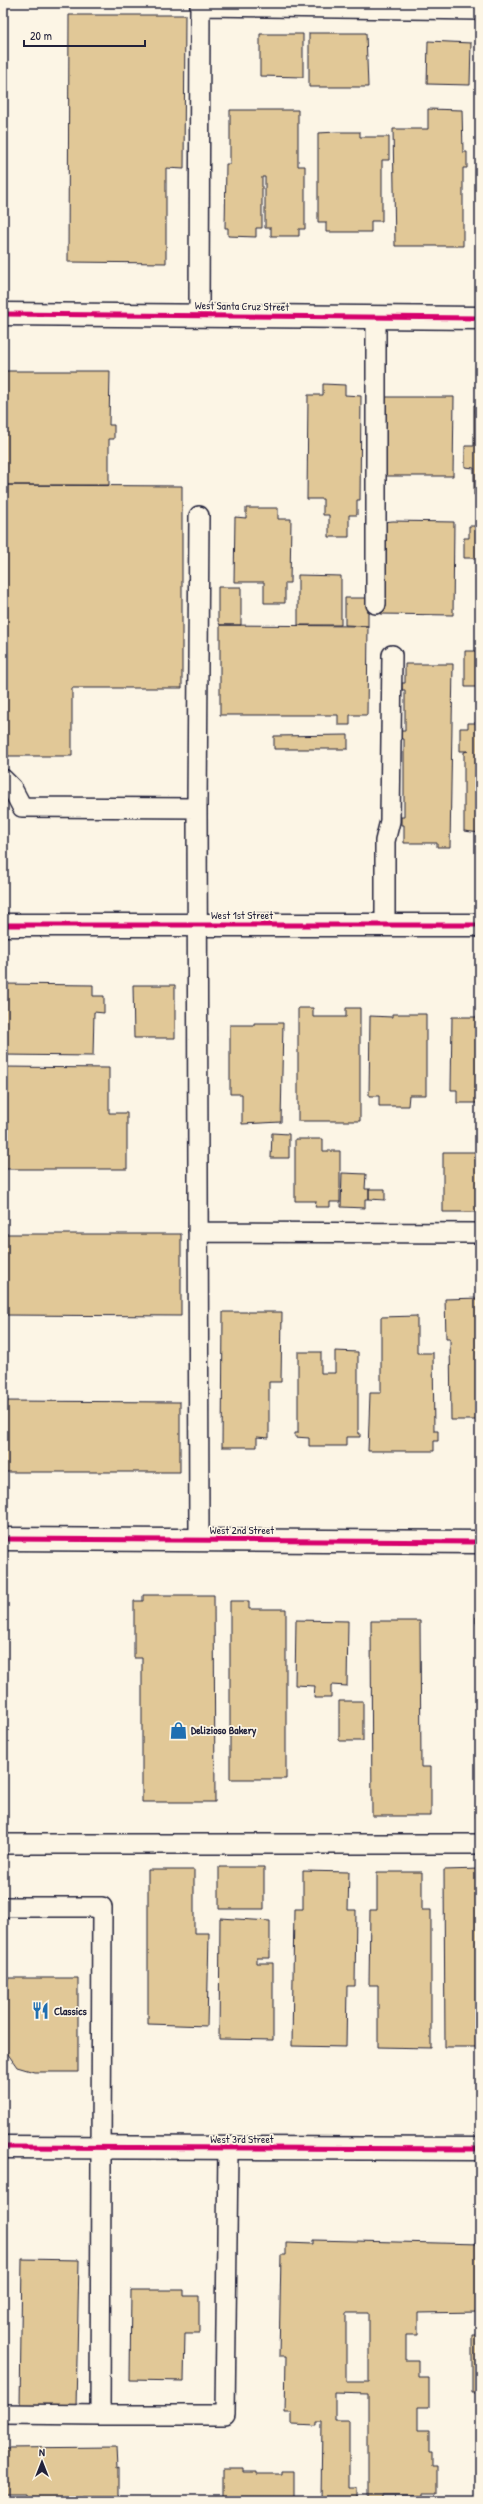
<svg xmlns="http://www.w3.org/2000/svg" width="483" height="2504" font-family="'Patrick Hand',sans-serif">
<rect width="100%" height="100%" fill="#fcf5e5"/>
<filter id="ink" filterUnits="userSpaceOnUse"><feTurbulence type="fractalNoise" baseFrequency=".025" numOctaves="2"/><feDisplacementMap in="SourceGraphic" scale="8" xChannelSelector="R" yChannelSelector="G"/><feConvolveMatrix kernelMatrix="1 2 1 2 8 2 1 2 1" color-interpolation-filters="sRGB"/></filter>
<g filter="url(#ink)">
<path fill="#e1c897" stroke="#22223b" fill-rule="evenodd" d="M69,15H185L184,169L166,168V263L68,262Z
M309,33H366L368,87H309Z
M260,34H303V77L260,76Z
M428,41L471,43L470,85L427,84Z
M428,109L462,110L463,152H467V168H463V246H395L393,129H428Z
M230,110H298V166H305V229H299V236H271V228H265V177H262V228H256V237L228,236V228H225L226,164H230Z
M337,132H360V137H389V160H382V221H371V232H326V222H318V133Z
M3,371H110L109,425H114V439H109V485H3Z
M323,384L345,385V395L361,396L360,500H357V515H349V537H329V515H323V499H307L308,395H323Z
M385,397H454L453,476H385Z
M474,405H480V507L478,495H474V468L465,467V446H474Z
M3,485L182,486V688H72V756H3Z
M246,508H278V519H291L290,583H285V603H264V582H234L235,517L246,518Z
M393,521L454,522L453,615L381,614L382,522Z
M469,526H480V558H464V538H469Z
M298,575L341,576V625H298Z
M218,587H241V625H220L218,621Z
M345,598H368V626L345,625Z
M220,625L368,626L367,715H350V725H338V715H220Z
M465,651H480V687H465Z
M405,664H453L450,847H437V843H404V825H401V817H404V739H401V731H405V690H402V683H405Z
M468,723H480V833L464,831V752L468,751H460V728H468Z
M348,735V749H274V736Z
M3,984L93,985V996H104V1013L94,1012L93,1056L3,1055Z
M133,985H175V1038H134Z
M298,1008H313V1017H346V1008H360V1121H298Z
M392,1014H426V1095H409L408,1106H379V1096H369L370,1016L392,1017Z
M452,1017H480V1103H457V1090H451Z
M254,1023H283L281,1122L242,1124V1094H230V1025H254Z
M3,1067L109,1068V1113H127V1169H3Z
M272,1133L289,1134V1158H271Z
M295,1139H323V1151H340V1202H330V1207H315L316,1201H295Z
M443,1152H480V1212H443Z
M342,1173L366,1174L365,1189H369V1199H365V1208L341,1207Z
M369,1189H385V1200L369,1199Z
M3,1234H181V1316L3,1315Z
M480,1298V1416L479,1420H451L450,1338H446L445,1299Z
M223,1312H282L281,1382H269V1438L257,1437V1447H222Z
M417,1316V1353H433L434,1431H438V1441H434V1451H368L370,1393H381V1317Z
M335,1351L358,1352V1433H360V1437H346V1446H309V1438L295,1437V1433H298V1352H321V1373H335Z
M3,1401L180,1402V1472H3Z
M143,1595H214L215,1802H142V1658H134V1601H143Z
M230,1601H249V1609H286V1779H230Z
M476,1617H480V1818H476V1813H479V1623H476Z
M296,1620L348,1621L347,1686L331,1685V1698H314L315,1686L295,1685Z
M371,1621H420L421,1767H431V1816H372Z
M339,1701H363V1741H339Z
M219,1867H264V1909H219Z
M480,1869V2047H445L444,1870Z
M148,1870H194V1933H209L207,2026L148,2024Z
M303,1871L349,1872L348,1910H356L355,1986H347L346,2047L292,2046L294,1909H303Z
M377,1872H422V1910H431V2048L378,2047V1985H369L370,1910H377Z
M220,1918L270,1921V1958H257V1963H273V2040L219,2039Z
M3,1978H78V2072H34L17,2067L5,2050L3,2044Z
M313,2240L480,2244V2312L418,2313V2335H406V2360H418V2377H429V2407H418V2430H429V2453H432V2467H437V2493H424V2496H382V2501H368V2394L335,2393V2421H349V2488H357V2501H321L322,2422H317V2426L292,2425V2413H285L286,2356H279L281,2255H286V2243L313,2244ZM346,2313H369V2382H346Z
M22,2259L79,2260L76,2408L20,2407Z
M131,2290H184V2296H199V2333H185L184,2381L130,2380Z
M472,2335H480V2403H477V2393H472Z
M116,2447L117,2469L119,2468V2496H81V2501H25V2494H3V2448Z
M222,2469H244V2472H257V2474H282V2471H294V2501H222Z"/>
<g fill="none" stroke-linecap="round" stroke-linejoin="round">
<defs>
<path id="lane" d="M200,6L480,10
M199,315L200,3
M376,317V604
M3,779L12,788L22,807L197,808L199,1540
M197,808L199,516
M385,925V841L390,821L392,655
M198,1232L480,1233
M3,1844H480
M3,1907H102L100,2415H225L228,2149
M3,2414L100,2415"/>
<path id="street" d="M3,314L480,318
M3,1539L480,1542
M3,2147L480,2149"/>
<path id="secondary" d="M3,925H480"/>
</defs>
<use href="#lane" stroke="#22223b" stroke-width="22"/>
<use href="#street" stroke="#22223b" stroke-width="25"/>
<use href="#secondary" stroke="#22223b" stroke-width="25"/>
<use href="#lane" stroke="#fcf5e5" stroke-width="19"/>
<use href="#street" stroke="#fcf5e5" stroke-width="22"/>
<use href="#secondary" stroke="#fcf5e5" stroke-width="22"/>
<defs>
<path id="cycleway" d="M3,314L480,318
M3,925H480
M3,1539L480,1542
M3,2147L480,2149"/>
</defs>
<use href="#cycleway" stroke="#fcf5e5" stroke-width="8"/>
<use href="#cycleway" stroke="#d6006c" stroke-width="5"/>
</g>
</g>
<defs>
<symbol id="shop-bare" viewBox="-9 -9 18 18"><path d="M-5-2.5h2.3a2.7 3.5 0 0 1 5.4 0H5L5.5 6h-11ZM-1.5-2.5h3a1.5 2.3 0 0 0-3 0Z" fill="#1f6fb2" stroke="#fcf5e5" stroke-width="2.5" paint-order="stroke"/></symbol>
<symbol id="restaurant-bare" viewBox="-9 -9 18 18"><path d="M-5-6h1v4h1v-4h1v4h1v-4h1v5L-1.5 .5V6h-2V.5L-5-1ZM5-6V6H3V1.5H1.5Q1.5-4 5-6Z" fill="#1f6fb2" stroke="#fcf5e5" stroke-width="2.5" paint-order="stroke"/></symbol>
</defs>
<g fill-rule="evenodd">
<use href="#shop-bare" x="166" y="1718" width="25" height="25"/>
<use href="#restaurant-bare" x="28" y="1998" width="25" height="25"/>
</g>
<g text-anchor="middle" stroke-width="3.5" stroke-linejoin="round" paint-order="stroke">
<g font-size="11" fill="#22223b" stroke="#fcf5e5">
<text transform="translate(242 306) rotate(1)" y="4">West Santa Cruz Street</text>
<text x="242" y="919">West 1st Street</text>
<text x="242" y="1534">West 2nd Street</text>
<text x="242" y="2143">West 3rd Street</text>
</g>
<g font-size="11" font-weight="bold" fill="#22223b" stroke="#fcf5e5" text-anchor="start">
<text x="191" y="1734">Delizioso Bakery</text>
<text x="54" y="2015">Classics</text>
</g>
</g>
<rect width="483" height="2504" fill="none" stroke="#fcf5e5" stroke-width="16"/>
<rect x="8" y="8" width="467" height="2488" fill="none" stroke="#22223b" stroke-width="1.5" filter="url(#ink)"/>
<g transform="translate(42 2462)" stroke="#fcf5e5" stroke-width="3" paint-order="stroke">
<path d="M0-3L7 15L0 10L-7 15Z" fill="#22223b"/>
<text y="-6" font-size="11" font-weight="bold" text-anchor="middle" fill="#22223b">N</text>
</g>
<path d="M24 40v6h121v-6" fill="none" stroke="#22223b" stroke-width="2"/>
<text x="30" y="40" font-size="12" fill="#22223b" stroke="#fcf5e5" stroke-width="3" paint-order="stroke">20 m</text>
</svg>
